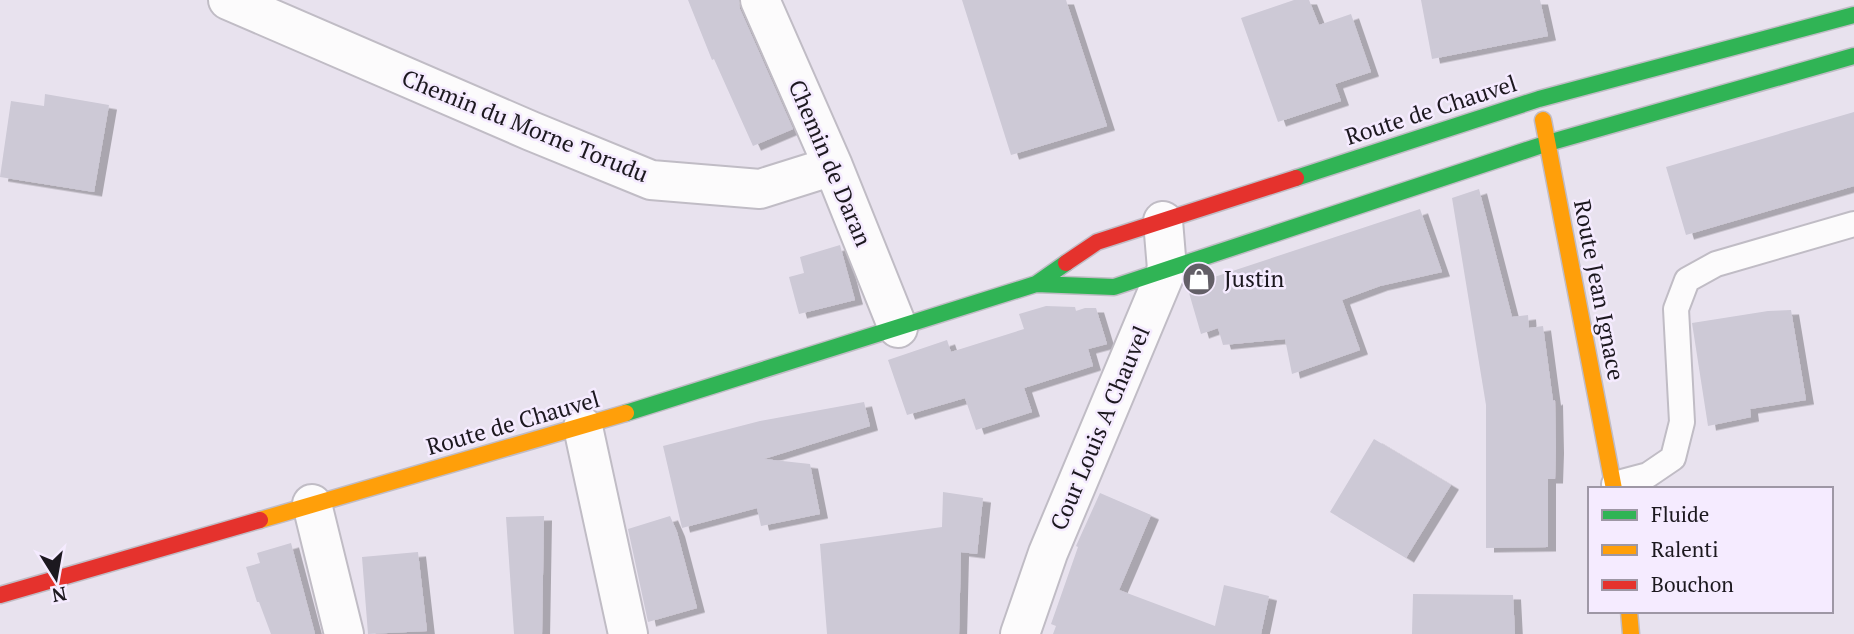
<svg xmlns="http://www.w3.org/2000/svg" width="1854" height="634" font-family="'PT Serif',serif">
<defs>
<filter id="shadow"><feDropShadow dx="8" dy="4.5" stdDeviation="0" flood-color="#0004"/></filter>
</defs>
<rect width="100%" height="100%" fill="#e8e2ee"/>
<path fill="#cdc9d6" filter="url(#shadow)" d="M688,0H739L740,9L793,129L753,146L714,59L712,60Z
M962,0H1066L1107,126L1011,155Z
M1294,0H1309L1319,25L1351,14L1371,72L1335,84L1341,101L1278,122L1241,18Z
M1421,0H1540L1548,36L1432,59Z
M45,94L109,105L94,192L0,177L11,101L44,106Z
M1854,112V186L1686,235L1666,167Z
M1479,189L1512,317L1528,315L1529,328L1543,326L1553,401L1555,400L1556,449L1555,479H1548V547L1486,548V405L1452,198Z
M1420,209L1442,272L1380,286L1342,300L1360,350L1292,374L1285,339L1223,345L1218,328L1201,334L1187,286Z
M840,245L855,300L799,314L789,277L804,273L800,257Z
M1046,306L1075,307L1076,311L1085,308H1096L1107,344L1088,349L1093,366L1024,388L1032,412L976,430L965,398L907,415L888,360L947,340L951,352L1024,329L1019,314Z
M1791,310L1806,400L1750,409L1751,417L1708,426L1692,323L1768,311Z
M864,402L870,426L764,459L810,464L820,514L761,526L757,508L682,528L663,446L760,421Z
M1374,439L1451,485L1406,558L1330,512Z
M943,492L983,498L977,554L961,552L959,634H827L820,544L942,527Z
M1100,493L1151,515L1119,590L1215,626L1224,585L1269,596L1261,634H1053L1056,626L1051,624L1078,547L1076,546Z
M544,516L542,634H514L506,517Z
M670,516L677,532L697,608L648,622L628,529Z
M291,543L315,634H271L259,602H257L246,567L260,563L257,553Z
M418,552L427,631L368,634L362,557Z
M1413,594L1513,595L1515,634H1412Z"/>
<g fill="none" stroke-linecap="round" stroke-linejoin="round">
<defs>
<path id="lane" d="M1614,484L1648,475L1673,458L1682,422L1676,309L1687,280L1716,264L1854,224"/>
<path id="street" d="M228,0L531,131L651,180L760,189L833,166
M760,0L833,166L898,328
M583,427L628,634
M312,504L344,634
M1020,634L1048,553L1167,269L1163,221"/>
<path id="fast" d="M1296,178L1539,99L1854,15
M1036,284L1114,287L1548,143L1854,56
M626,413L1036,284L1066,263"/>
<path id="slow" d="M1543,120L1614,489
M260,520L626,413
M1629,611L1631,634"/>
<path id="jam" d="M1066,263L1097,242L1296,178
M0,595L260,520"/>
</defs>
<use href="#lane" stroke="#c0bcc5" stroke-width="28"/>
<use href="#street" stroke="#c0bcc5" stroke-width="42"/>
<use href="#fast" stroke="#c0bcc5" stroke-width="19"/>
<use href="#slow" stroke="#c0bcc5" stroke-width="19"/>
<use href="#jam" stroke="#c0bcc5" stroke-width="19"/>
<use href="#lane" stroke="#fcfbfc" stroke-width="24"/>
<use href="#street" stroke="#fcfbfc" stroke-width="38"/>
<use href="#fast" stroke="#30b455" stroke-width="16"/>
<use href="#slow" stroke="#ff9f0a" stroke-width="16"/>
<use href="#jam" stroke="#e5322d" stroke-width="16"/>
</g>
<defs>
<symbol id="shop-disc" viewBox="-11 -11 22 22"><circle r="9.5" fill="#635f67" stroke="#f5ebff"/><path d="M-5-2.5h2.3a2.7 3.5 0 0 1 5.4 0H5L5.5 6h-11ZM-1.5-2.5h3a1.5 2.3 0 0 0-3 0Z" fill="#fff"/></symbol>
</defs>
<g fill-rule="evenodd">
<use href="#shop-disc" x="1180" y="260" width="38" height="38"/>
</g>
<g text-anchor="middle" stroke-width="5" stroke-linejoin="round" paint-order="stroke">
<g font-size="23" fill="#1c181f" stroke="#f5ebff">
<text transform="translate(1431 110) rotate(-18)" y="8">Route de Chauvel</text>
<text transform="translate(525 126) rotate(22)" y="8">Chemin du Morne Torudu</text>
<text transform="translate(830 163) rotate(67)" y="8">Chemin de Daran</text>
<text transform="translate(1599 290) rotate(79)" y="8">Route Jean Ignace</text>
<text transform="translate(513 423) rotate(-16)" y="8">Route de Chauvel</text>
<text transform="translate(1100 428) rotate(-67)" y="8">Cour Louis A Chauvel</text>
</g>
<g font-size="23" fill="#1c181f" stroke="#f5ebff" text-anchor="start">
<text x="1224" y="287">Justin</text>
</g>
</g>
<rect x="1588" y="487" width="245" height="126" fill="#f5ebff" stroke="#9e97a5" stroke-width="2"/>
<rect x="1602" y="510" width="35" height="10" fill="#30b455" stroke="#9e97a5" stroke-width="2"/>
<text x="1651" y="522" font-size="21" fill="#1c181f">Fluide</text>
<rect x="1602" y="545" width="35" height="10" fill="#ff9f0a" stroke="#9e97a5" stroke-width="2"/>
<text x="1651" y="557" font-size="21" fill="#1c181f">Ralenti</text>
<rect x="1602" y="580" width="35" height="10" fill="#e5322d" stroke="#9e97a5" stroke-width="2"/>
<text x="1651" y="592" font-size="21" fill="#1c181f">Bouchon</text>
<g transform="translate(56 578) rotate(169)" stroke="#f5ebff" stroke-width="5" paint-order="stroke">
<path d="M0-5L12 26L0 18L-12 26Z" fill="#1c181f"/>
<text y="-10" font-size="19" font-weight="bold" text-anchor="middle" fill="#1c181f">N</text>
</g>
</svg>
